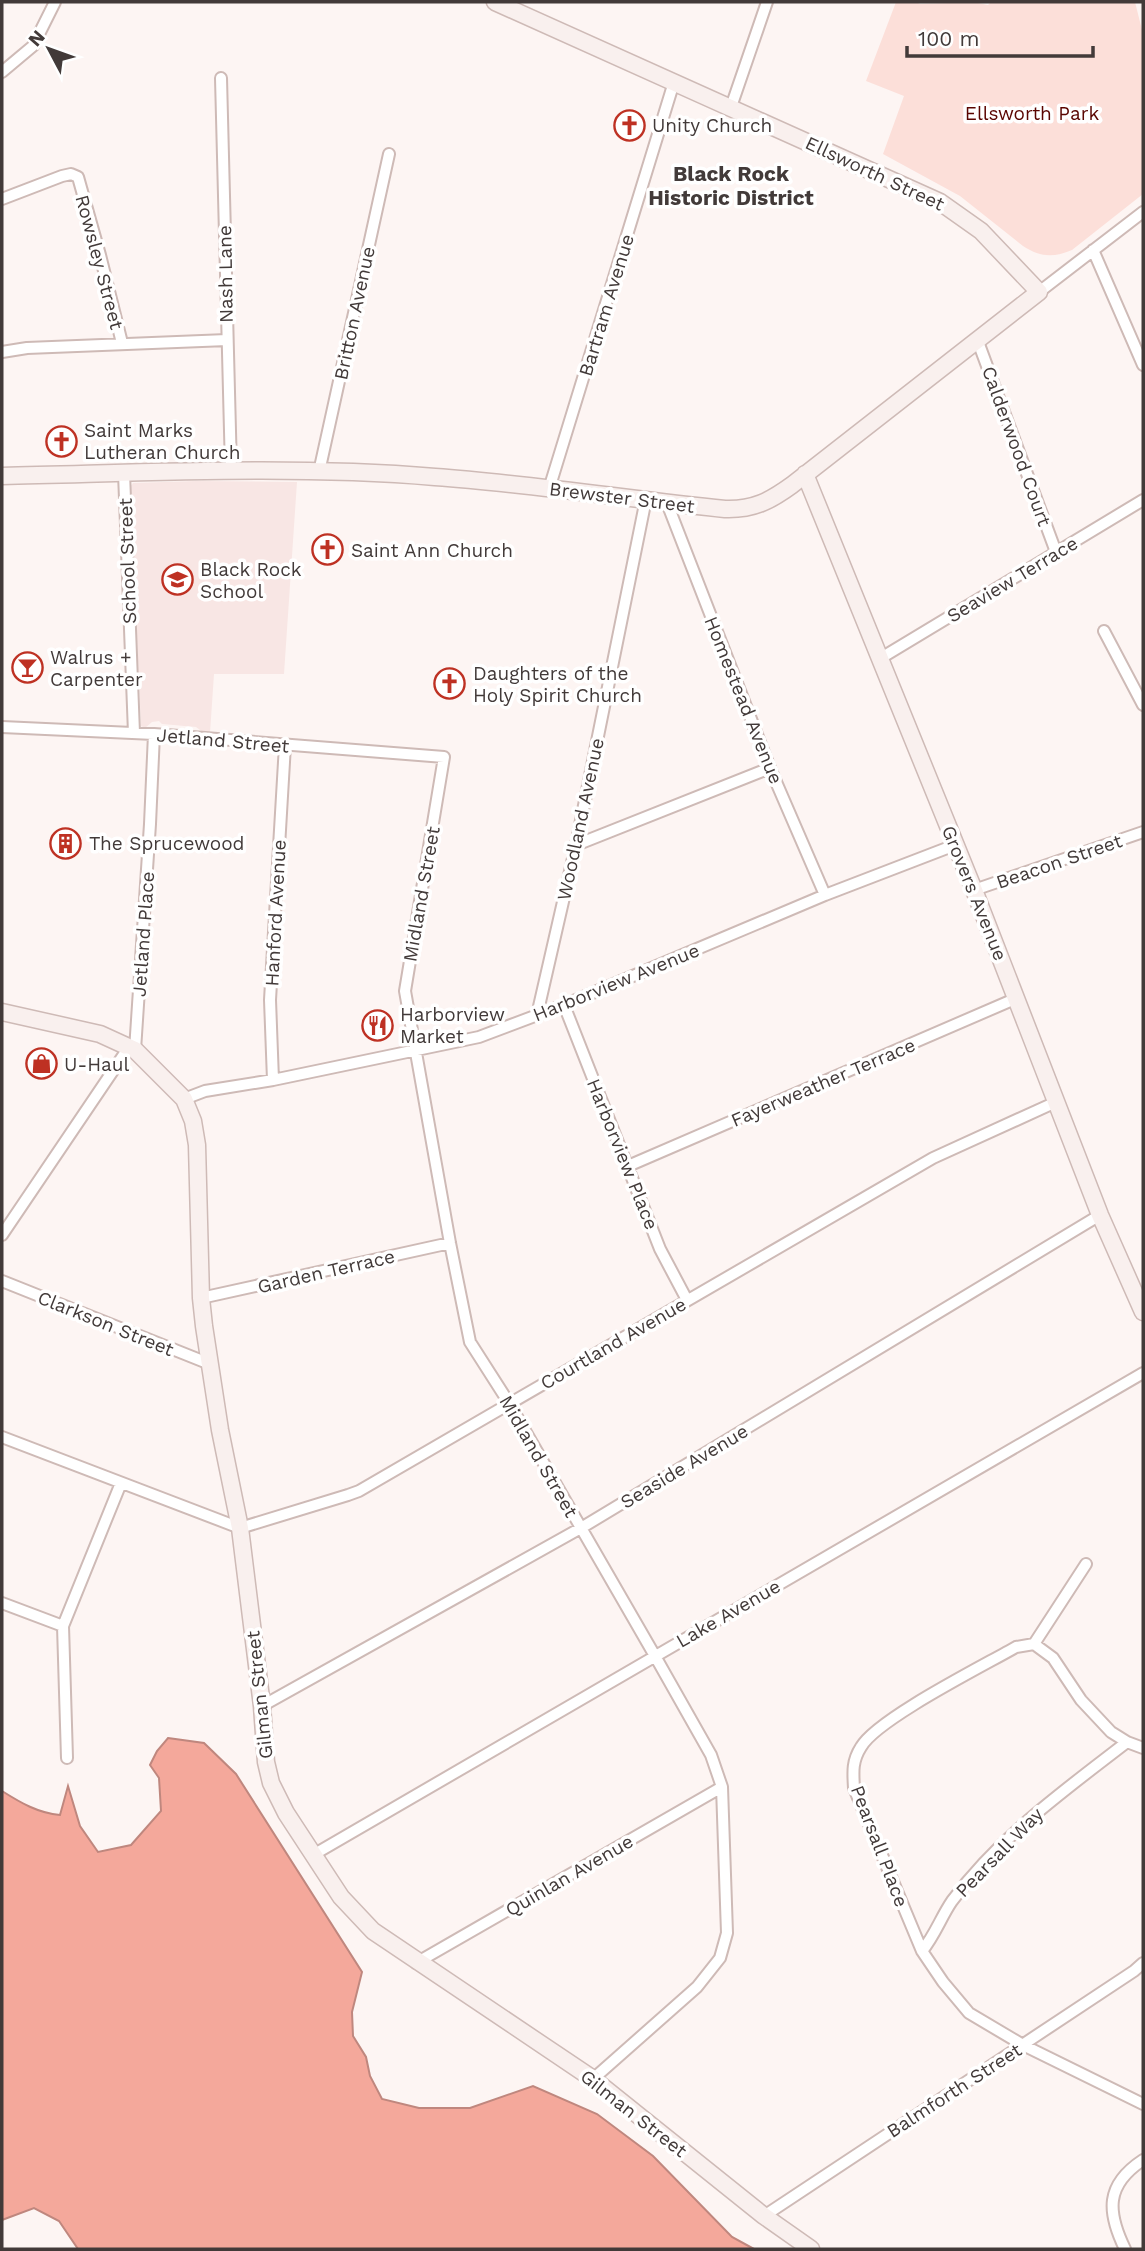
<svg xmlns="http://www.w3.org/2000/svg" width="1145" height="2251" font-family="'Work Sans',sans-serif">
<rect width="100%" height="100%" fill="#fdf5f3"/>
<path fill="#f8e6e4" d="M196,481L297,482L284,674H214L210,733H204L196,727L162,724L159,721L152,722L145,728L141,726L130,487L133,483Z"/>
<path fill="#fcdfd9" d="M896,2H916L920,4L973,2L988,5L991,2H1135L1143,34V194L1072,250C1053,258 1040,257 1023,246L960,196L883,154L904,96L866,81Z"/>
<path fill="#f4a89b" stroke="#bf877e" stroke-width="2" d="M168,1738L204,1743L236,1774L362,1972L352,2012L353,2036L366,2057L370,2076L382,2099L419,2108H470L533,2086L597,2114L653,2156L732,2237L754,2249H78L59,2221L34,2208L2,2220V1791C21,1803 38,1813 60,1815L68,1786L80,1826L98,1852L131,1845L161,1811L159,1778L150,1765L157,1751Z"/>
<g fill="none" stroke-linecap="round" stroke-linejoin="round">
<defs>
<path id="street" d="M2,72L33,46L55,2
M221,78L231,470
M731,107L767,2
M2,199L62,176L71,174L78,177L100,255L122,343
M1093,250L1143,365
M1039,292L1143,212
M977,339L1056,552
M2,352L27,348L227,340
M319,472L389,154
M124,473L134,733
M549,489L674,82
M667,503L770,768L825,895
M1104,631L1143,705
M881,658L1143,500
M2,727L154,734L444,757L405,991L450,1243L470,1342L509,1403L655,1656L711,1755L722,1787L727,1933L720,1958L697,1987L593,2079
M576,845L770,768
M974,890L1143,832
M564,1005L660,1249L687,1300
M537,1015L576,845L646,499
M135,1050L150,824L154,734
M273,1080L270,1000L285,745
M184,1099L205,1091L273,1080L479,1037L564,1005L825,895L955,845
M628,1166L1017,998
M2,1235L129,1047
M2,1281L210,1364
M201,1298L450,1243
M2,1437L240,1528L348,1495L359,1491L933,1158L1056,1102
M2,1603L63,1626
M1034,1644L1086,1564
M262,1706L581,1528L1100,1215
M1143,1748L1127,1742L1111,1732L1081,1700L1053,1658L1034,1644L1016,1647C983,1666 877,1719 861,1747C852,1761 853,1772 854,1788L922,1951L943,1982L969,2013L1023,2045L1143,2104
M67,1758L63,1626L121,1483
M313,1855L1143,1373
M922,1951C935,1935 941,1917 952,1901C1000,1836 1065,1790 1127,1742
M416,1963L722,1787
M764,2216L1134,1971L1143,1963
M1125,2249C1107,2212 1105,2185 1143,2160"/>
<path id="secondary" d="M805,474L974,890L1100,1215L1143,1312
M2,476C146,473 291,465 435,477C532,484 628,499 725,509C753,510 770,501 792,485L1039,292L981,231L940,202L495,2
M2,1012L100,1034L135,1050L184,1099L193,1121L197,1145L201,1298L204,1326L220,1430L240,1528L262,1706L266,1762L271,1783L286,1813L341,1897L373,1931L593,2079L764,2216L811,2249"/>
</defs>
<use href="#street" stroke="#cebab6" stroke-width="14"/>
<use href="#secondary" stroke="#cebab6" stroke-width="19"/>
<use href="#street" stroke="#fff" stroke-width="10"/>
<use href="#secondary" stroke="#f9f0ee" stroke-width="16"/>
</g>
<defs>
<symbol id="church-ring" viewBox="-11 -11 22 22"><circle r="9.5" fill="#fff" stroke="#be3123" stroke-width="1.5"/><path d="M-1.2-6h2.4v3.5h3.3v2.4h-3.3V6h-2.4V-.1h-3.3v-2.4h3.3Z" fill="#be3123"/></symbol>
<symbol id="school-ring" viewBox="-11 -11 22 22"><circle r="9.5" fill="#fff" stroke="#be3123" stroke-width="1.5"/><path d="M0-5L7-2L0 1L-7-2ZM-4 1L0 2.5L4 1V4Q0 6-4 4Z" fill="#be3123"/></symbol>
<symbol id="bar-ring" viewBox="-11 -11 22 22"><circle r="9.5" fill="#fff" stroke="#be3123" stroke-width="1.5"/><path d="M-6-5H6L.8 .8V4.5H3.5V6h-7V4.5H-.8V.8Z" fill="#be3123"/></symbol>
<symbol id="building-ring" viewBox="-11 -11 22 22"><circle r="9.5" fill="#fff" stroke="#be3123" stroke-width="1.5"/><path d="M-4-6H4V6H1V3H-1V6H-4ZM-2.5-4.3h1.7v1.8h-1.7ZM.8-4.3h1.7v1.8H.8ZM-2.5-1h1.7V.8h-1.7ZM.8-1h1.7V.8H.8Z" fill="#be3123"/></symbol>
<symbol id="restaurant-ring" viewBox="-11 -11 22 22"><circle r="9.5" fill="#fff" stroke="#be3123" stroke-width="1.5"/><path d="M-5-6h1v4h1v-4h1v4h1v-4h1v5L-1.5 .5V6h-2V.5L-5-1ZM5-6V6H3V1.5H1.5Q1.5-4 5-6Z" fill="#be3123"/></symbol>
<symbol id="shop-ring" viewBox="-11 -11 22 22"><circle r="9.5" fill="#fff" stroke="#be3123" stroke-width="1.5"/><path d="M-5-2.5h2.3a2.7 3.5 0 0 1 5.4 0H5L5.5 6h-11ZM-1.5-2.5h3a1.5 2.3 0 0 0-3 0Z" fill="#be3123"/></symbol>
</defs>
<g fill-rule="evenodd">
<use href="#church-ring" x="612" y="108" width="35" height="35"/>
<use href="#church-ring" x="44" y="424" width="35" height="35"/>
<use href="#church-ring" x="310" y="532" width="35" height="35"/>
<use href="#school-ring" x="160" y="562" width="35" height="35"/>
<use href="#bar-ring" x="10" y="650" width="35" height="35"/>
<use href="#church-ring" x="432" y="666" width="35" height="35"/>
<use href="#building-ring" x="48" y="826" width="35" height="35"/>
<use href="#restaurant-ring" x="360" y="1008" width="35" height="35"/>
<use href="#shop-ring" x="24" y="1046" width="35" height="35"/>
</g>
<g text-anchor="middle" stroke-width="7" stroke-linejoin="round" paint-order="stroke">
<g font-size="19" fill="#5a0501" stroke="#fff">
<text x="1032" y="120">Ellsworth Park</text>
</g>
<g font-size="19" fill="#423a39" stroke="#fff" text-anchor="start">
<text x="652" y="132">Unity Church</text>
<text x="84" y="437">Saint Marks<tspan x="84" dy="22">Lutheran Church</tspan></text>
<text x="351" y="557">Saint Ann Church</text>
<text x="200" y="576">Black Rock<tspan x="200" dy="22">School</tspan></text>
<text x="50" y="664">Walrus +<tspan x="50" dy="22">Carpenter</tspan></text>
<text x="473" y="680">Daughters of the<tspan x="473" dy="22">Holy Spirit Church</tspan></text>
<text x="89" y="850">The Sprucewood</text>
<text x="400" y="1021">Harborview<tspan x="400" dy="22">Market</tspan></text>
<text x="64" y="1071">U-Haul</text>
</g>
<g font-size="19" fill="#423a39" stroke="#fff">
<text transform="translate(875 173) rotate(25)" y="7">Ellsworth Street</text>
<text transform="translate(100 262) rotate(75)" y="7">Rowsley Street</text>
<text transform="translate(225 274) rotate(-91)" y="7">Nash Lane</text>
<text transform="translate(606 305) rotate(-73)" y="7">Bartram Avenue</text>
<text transform="translate(354 313) rotate(-78)" y="7">Britton Avenue</text>
<text transform="translate(1017 446) rotate(70)" y="7">Calderwood Court</text>
<text transform="translate(622 497) rotate(7)" y="7">Brewster Street</text>
<text transform="translate(127 561) rotate(-92)" y="7">School Street</text>
<text transform="translate(1012 579) rotate(-31)" y="7">Seaview Terrace</text>
<text transform="translate(744 700) rotate(68)" y="7">Homestead Avenue</text>
<text transform="translate(223 740) rotate(5)" y="7">Jetland Street</text>
<text transform="translate(580 819) rotate(-78)" y="7">Woodland Avenue</text>
<text transform="translate(1059 861) rotate(-19)" y="7">Beacon Street</text>
<text transform="translate(975 893) rotate(68)" y="7">Grovers Avenue</text>
<text transform="translate(421 894) rotate(-80)" y="7">Midland Street</text>
<text transform="translate(275 913) rotate(-87)" y="7">Hanford Avenue</text>
<text transform="translate(143 934) rotate(-86)" y="7">Jetland Place</text>
<text transform="translate(616 982) rotate(-22)" y="7">Harborview Avenue</text>
<text transform="translate(823 1082) rotate(-23)" y="7">Fayerweather Terrace</text>
<text transform="translate(623 1154) rotate(68)" y="7">Harborview Place</text>
<text transform="translate(326 1271) rotate(-13)" y="7">Garden Terrace</text>
<text transform="translate(106 1323) rotate(22)" y="7">Clarkson Street</text>
<text transform="translate(613 1343) rotate(-30)" y="7">Courtland Avenue</text>
<text transform="translate(539 1456) rotate(60)" y="7">Midland Street</text>
<text transform="translate(684 1466) rotate(-31)" y="7">Seaside Avenue</text>
<text transform="translate(728 1613) rotate(-30)" y="7">Lake Avenue</text>
<text transform="translate(259 1695) rotate(-96)" y="7">Gilman Street</text>
<text transform="translate(880 1846) rotate(69)" y="7">Pearsall Place</text>
<text transform="translate(999 1852) rotate(-46)" y="7">Pearsall Way</text>
<text transform="translate(569 1875) rotate(-30)" y="7">Quinlan Avenue</text>
<text transform="translate(954 2090) rotate(-33)" y="7">Balmforth Street</text>
<text transform="translate(634 2113) rotate(38)" y="7">Gilman Street</text>
</g>
<g font-size="21" font-weight="bold" fill="#423a39" stroke="#fff">
<text x="731" y="181">Black Rock<tspan x="731" dy="24">Historic District</tspan></text>
</g>
</g>
<rect width="1145" height="2251" fill="none" stroke="#423a39" stroke-width="7"/>
<g transform="translate(49 49) rotate(311)" stroke="#ffffff" stroke-width="5" paint-order="stroke">
<path d="M0-5L12 26L0 18L-12 26Z" fill="#423a39"/>
<text y="-10" font-size="19" font-weight="bold" text-anchor="middle" fill="#423a39">N</text>
</g>
<path d="M907 46v10h186v-10" fill="none" stroke="#423a39" stroke-width="3.5"/>
<text x="918" y="46" font-size="21" fill="#423a39" stroke="#ffffff" stroke-width="5" paint-order="stroke">100 m</text>
</svg>
